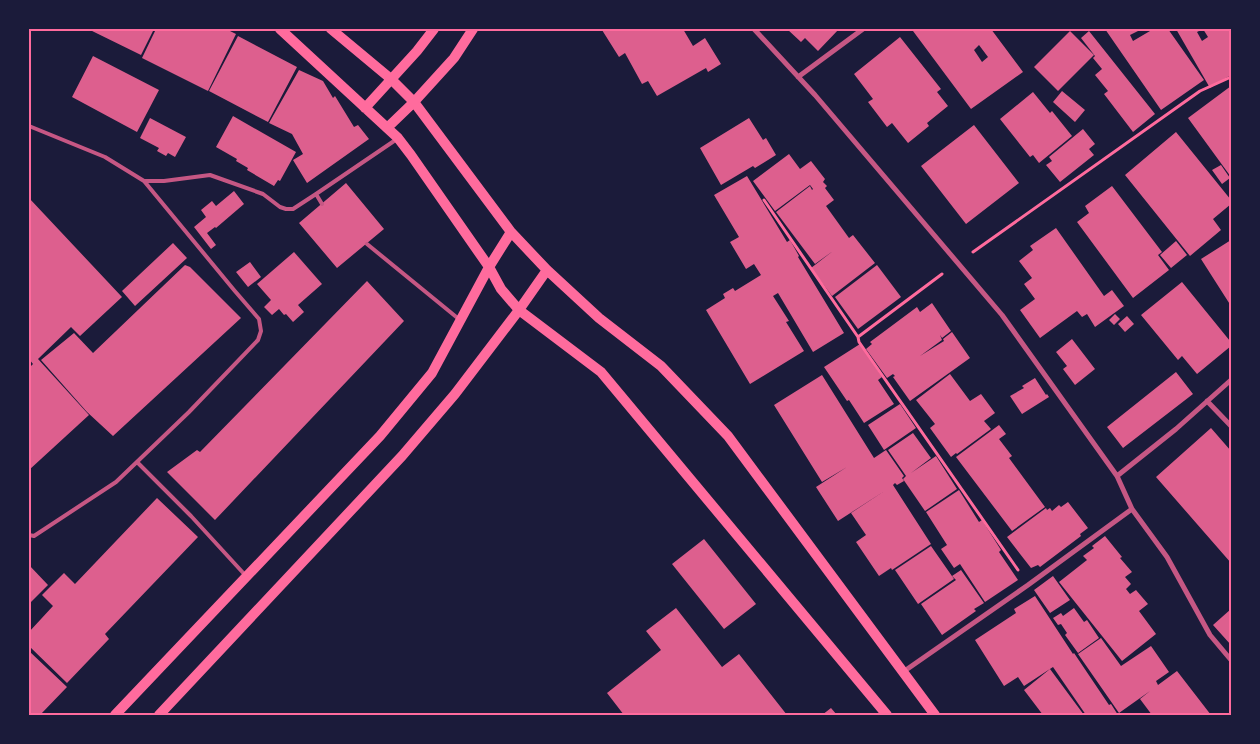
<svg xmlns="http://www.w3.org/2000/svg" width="1260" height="744" font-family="'Sofia Sans Condensed',sans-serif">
<rect width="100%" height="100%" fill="#1b1b3a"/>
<path fill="#dd5f8e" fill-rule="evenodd" d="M88,29H154L141,55Z
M156,29H226L236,34L208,91L142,58Z
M605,29H683L693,46L705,38L721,64L708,72L706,68L657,96L648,81L642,84L625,53L619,57L602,30Z
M787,29H839L818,51L805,38L801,42Z
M916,29H991L1023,72L971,109L913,31ZM979,45L988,57L982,62L974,50Z
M1105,29H1142L1130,35L1133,41L1150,31L1148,29H1168L1204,80L1161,110Z
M1176,29H1203L1197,32L1202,41L1208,37L1203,29H1228L1231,34V75L1210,88Z
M1070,31L1094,55L1058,91L1034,67Z
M1089,31L1155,114L1133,132L1104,94L1108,91L1095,75L1102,69L1093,58L1095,56L1081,38Z
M238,36L297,67L268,122L209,91Z
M900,37L941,89L937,92L948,106L927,123L929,126L908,143L892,123L887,127L868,102L873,99L854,74Z
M93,56L159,90L137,132L72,97Z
M299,70L323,81L333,98L335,96L354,127L358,125L369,139L307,183L293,160L303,154L292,134L269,123Z
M1231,86V177L1188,118Z
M1062,91L1085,110L1075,122L1053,102Z
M1033,92L1050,113L1052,111L1072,136L1039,163L1033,155L1030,157L1000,119Z
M233,116L296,152L280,181L278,180L274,186L247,170L248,168L236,161L237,159L216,147Z
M150,118L186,137L175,157L168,153L166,156L157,151L159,148L140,138Z
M749,118L763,140L766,138L776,155L755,168L753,166L721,185L700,148Z
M974,125L1019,183L966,224L921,166Z
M1083,129L1095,144L1089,149L1094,155L1060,182L1046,165L1052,161L1049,157Z
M1176,132L1231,200V204L1213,219L1221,230L1190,256L1125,175Z
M789,154L800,169L811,161L825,179L823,182L827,186L825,188L834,200L826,206L849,238L853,235L875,263L832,296L811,268L833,251L815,264L776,212L810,186L812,190L813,189L810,185L775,211L753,181Z
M1221,165L1230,178L1222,184L1212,170Z
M747,176L787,242L790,240L799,256L798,257L844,333L813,352L778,293L773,296L789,321L786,322L804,351L750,384L706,310L725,298L723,294L733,288L735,291L761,275L754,264L746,269L730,242L739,237L714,195Z
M346,183L384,229L337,268L299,223Z
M1112,186L1162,252L1158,255L1169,270L1133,298L1077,222L1089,213L1085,206Z
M234,191L244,204L216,228L215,227L207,233L216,245L211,249L194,227L206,217L201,210L212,201L216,206Z
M29,198L122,297L80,336L71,327L38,359L89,415L29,470V368L33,364L29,359Z
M1056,228L1104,296L1112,290L1124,306L1095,327L1087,314L1082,317L1077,311L1040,338L1020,310L1035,299L1024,284L1032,278L1019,261L1033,250L1030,246Z
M1231,240V306L1201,259Z
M1176,241L1187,255L1171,268L1160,255Z
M173,243L187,258L135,306L122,291Z
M294,252L322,284L298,305L304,312L293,322L286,314L284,315L279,309L272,315L264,307L271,300L257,284Z
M250,262L261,277L248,287L236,272Z
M185,265L190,267L241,318L113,436L87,412L41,360L74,333L93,353Z
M877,265L901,297L858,329L835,297Z
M367,281L404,321L215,520L167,472L197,450L200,452Z
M1182,282L1230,341L1231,339V346L1197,374L1182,356L1178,360L1141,315Z
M932,303L951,331L942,338L940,335L942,340L920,356L944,341L943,339L952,332L970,358L910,401L893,377L895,376L893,374L887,378L866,349L872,344L870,342L917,307L920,312Z
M1115,314L1120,319L1114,325L1109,320Z
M1127,316L1134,324L1125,332L1118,324Z
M1072,339L1095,369L1075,385L1063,369L1067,366L1056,352Z
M860,344L882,377L878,380L894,404L864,423L849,400L847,401L824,367Z
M1176,372L1193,394L1123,448L1107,427Z
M950,374L970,401L981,394L995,413L984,421L991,429L957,454L956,453L951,457L930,428L935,424L916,400Z
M822,375L874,458L886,450L904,476L902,478L904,481L897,485L895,483L893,485L931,544L892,570L891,568L879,576L856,542L866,535L851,513L886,490L838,521L816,487L847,467L822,482L774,405Z
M1035,378L1046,395L1047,394L1049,397L1022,414L1010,396L1024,388L1022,386Z
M900,404L916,428L884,450L868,425Z
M999,425L1006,434L999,439L1012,456L1009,458L1045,507L1012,531L956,457Z
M1211,428L1231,451V563L1156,477Z
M913,433L931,458L911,473L936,456L957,489L925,511L903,479L906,476L888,450Z
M959,490L979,522L982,520L1001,550L999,552L1018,580L985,602L960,564L954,568L941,549L947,545L926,512Z
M157,498L198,537L105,634L109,639L67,683L29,646V632L53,606L42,595L64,573L75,584Z
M1068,502L1088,528L1080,534L1081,536L1040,567L1038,565L1031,568L1007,537L1046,508L1047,510L1050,508L1052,511L1059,505L1061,507Z
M1105,536L1122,557L1120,558L1132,572L1125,577L1131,584L1126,589L1130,594L1136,590L1148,604L1139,611L1156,634L1122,661L1059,582L1087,560L1083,556L1094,548L1092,546Z
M704,539L756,604L724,629L672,564Z
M931,546L954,579L918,604L895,570Z
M29,565L48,585L29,604Z
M961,570L984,603L974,609L976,611L942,635L921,604L956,580L952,576Z
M1053,576L1070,600L1050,613L1034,590Z
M1035,596L1073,654L1074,653L1109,705L1111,704L1118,715H1086L1053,667L1024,686L1018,677L1004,686L975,640L1016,613L1014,609Z
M676,608L722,667L739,654L787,715H624L607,693L661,650L646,631Z
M1074,608L1084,622L1087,620L1099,638L1078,653L1065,635L1067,633L1061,624L1058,625L1053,618L1061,613L1063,616Z
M1231,609V645L1213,625Z
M1101,638L1121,666L1151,646L1169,672L1156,681L1158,685L1177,671L1211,715H1152L1140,699L1150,691L1119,713L1078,654Z
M29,651L67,687L40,715H29Z
M1050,669L1084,715H1043L1024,690Z
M831,708L837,715H822Z"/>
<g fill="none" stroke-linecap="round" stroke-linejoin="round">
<path stroke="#ff6b9d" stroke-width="3" d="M764,200L858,337
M973,252L1200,91L1231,77
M942,274L858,337L859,342L1018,570"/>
<path stroke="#c65784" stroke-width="4" d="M29,126L105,157L144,181H164L210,175L263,194L280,207L286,209H293L316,194L397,139
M316,194L322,204
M367,244L460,320
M137,462L191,516L246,576
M29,535L34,536L116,482L189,412L258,340L261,331L259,319L234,290L144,181"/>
<path stroke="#c65784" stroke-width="5" d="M754,29L815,95L1002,315L1117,476L1132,509L1028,585L903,672
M798,77L863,29
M1207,401L1231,426
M1117,476L1176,429L1231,380
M1132,509L1167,557L1210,635L1231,660"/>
<path stroke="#ff6b9d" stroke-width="10" d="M280,29L398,138L411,155L489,267L501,289L519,310L601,372L887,715
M331,29L391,79L414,102L511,232L547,270L599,318L661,366L728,436L935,715
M365,108L417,51L434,29
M387,128L414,102L454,58L473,29
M115,715L380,436L432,373L489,267L511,232
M159,715L402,456L455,394L519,310L547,270"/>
</g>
<rect width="1260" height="744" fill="none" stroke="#1b1b3a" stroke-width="60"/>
<rect x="30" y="30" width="1200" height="684" fill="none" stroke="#ff6b9d" stroke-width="2"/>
</svg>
